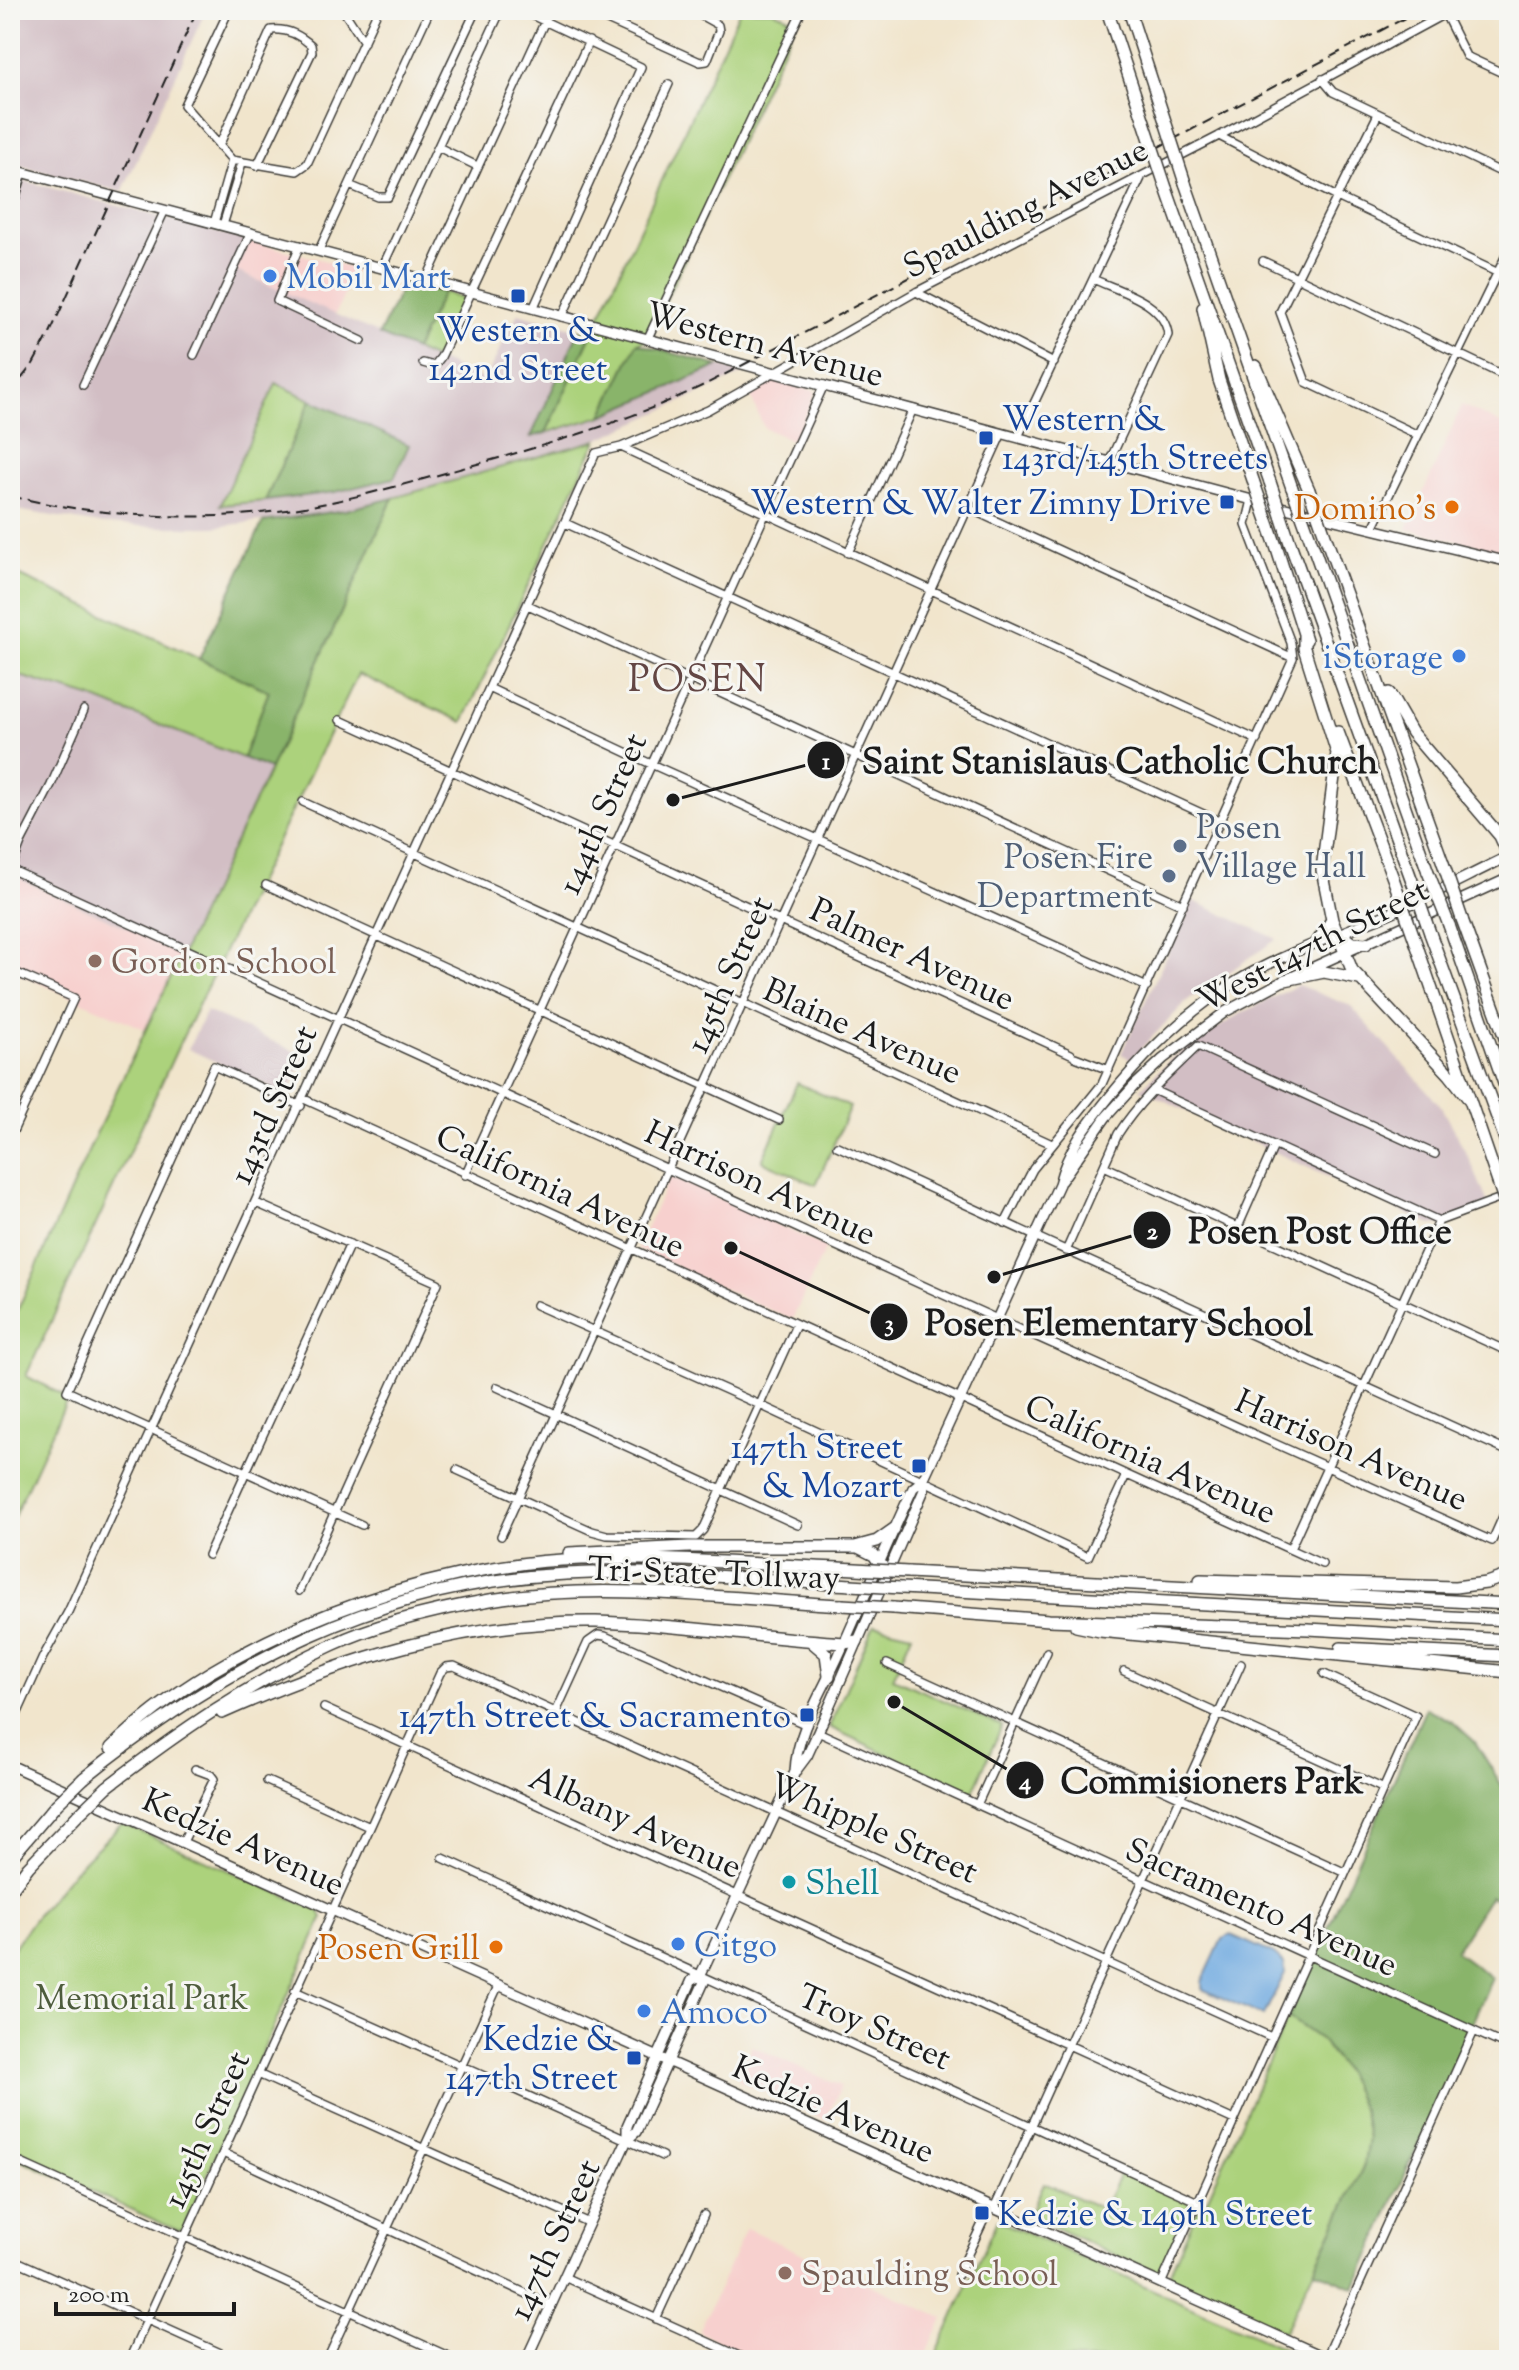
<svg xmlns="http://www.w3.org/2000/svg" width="1519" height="2370" font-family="'Sorts Mill Goudy',serif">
<rect width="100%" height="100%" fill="#f6f6f2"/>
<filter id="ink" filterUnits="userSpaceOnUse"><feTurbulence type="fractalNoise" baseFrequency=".0125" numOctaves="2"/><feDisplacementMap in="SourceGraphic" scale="16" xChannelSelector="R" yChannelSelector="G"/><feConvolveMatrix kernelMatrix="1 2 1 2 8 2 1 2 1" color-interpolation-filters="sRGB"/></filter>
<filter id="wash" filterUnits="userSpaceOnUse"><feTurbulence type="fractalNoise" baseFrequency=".006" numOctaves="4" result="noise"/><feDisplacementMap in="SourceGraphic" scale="32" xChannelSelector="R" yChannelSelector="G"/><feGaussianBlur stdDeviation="1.8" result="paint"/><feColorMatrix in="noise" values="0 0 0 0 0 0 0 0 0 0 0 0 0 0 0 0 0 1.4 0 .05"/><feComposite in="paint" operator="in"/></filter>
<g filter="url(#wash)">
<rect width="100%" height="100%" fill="#f1e5cc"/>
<path fill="#f7d0ce" d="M250,241L356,269L335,315L236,271Z
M775,380L816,391L794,441L764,428L749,393Z
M1462,405L1509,428V553L1407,529Z
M14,877L183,953L147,1030L10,970V886Z
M670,1176L826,1247L792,1320L637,1249Z
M752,2046L841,2086L826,2120L738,2080Z
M746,2228L943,2318L923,2360H759L699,2332Z"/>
<path fill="#d2bec4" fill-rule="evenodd" d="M11,10H206L122,192L10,163Z
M10,177L250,241L236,271L485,380L518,313L579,330L532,436L602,416L719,366L747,372L597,440L346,510L214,527H160L101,524L10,509ZM276,383L409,445L394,478L335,492L265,501L221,503Z
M10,673L90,697L270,769L183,953L15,877L10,886Z
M1192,900L1277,939L1188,1000L1131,1059L1121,1054Z
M1298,985L1351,1006L1440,1105L1470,1160L1490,1208L1446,1224L1431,1225L1140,1089L1171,1059L1236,1016Z
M206,1011L305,1056L287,1095L188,1049Z"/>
<path fill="#acd27b" stroke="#64774c" stroke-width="2" d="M740,10H772L796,21L647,340L637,343L602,416L546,433Z
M443,292L464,298L435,359L415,350Z
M276,383L311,400L265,501L220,505Z
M597,440L463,722L358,674L179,1045L26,1376L68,1398L10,1525V1327L96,1134L270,769L393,498Z
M10,571L269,691L243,758L90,697L10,673Z
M797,1083L850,1107L816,1185L762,1161Z
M874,1625L912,1634L893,1678L1002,1726L972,1794L829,1727Z
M122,1823L318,1910L323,1917L183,2228L179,2231L10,2155V1953L33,1920L71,1874Z
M1288,2017L1321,2040L1347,2074L1363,2111L1368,2138L1364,2165L1284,2332L1167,2279L1201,2201L1206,2202Z
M1121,2172L1188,2202L1191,2206L1159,2275L1029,2216L1044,2183L1103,2209Z
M997,2220L1310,2360H934Z"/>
<path fill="#89b46b" stroke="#526844" stroke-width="2" d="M404,282L443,292L415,350L379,335Z
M579,330L592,332L546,433L531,437Z
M637,343L719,366L602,416Z
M311,400L409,445L394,478L335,492L265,501Z
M393,498L270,769L243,758L269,691L199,659L263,522L346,510Z
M1426,1708L1453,1722L1475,1742L1509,1797V1908L1490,1896L1455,1951L1492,1978L1355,2288L1314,2270L1364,2165L1368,2138L1363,2111L1347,2074L1321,2040L1288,2017Z"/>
<path fill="#71aae0" stroke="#46637e" stroke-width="2" d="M1231,1935L1274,1954L1284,1963L1285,1973L1264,2015L1254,2012L1202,1989V1982L1222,1939Z"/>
</g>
<g filter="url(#ink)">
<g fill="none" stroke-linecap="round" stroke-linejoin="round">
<defs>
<path id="minor" d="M229,10L184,105L232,160L297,171L307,164L378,10
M343,10L364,42
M521,10L641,67L533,309
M585,10L700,62L707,61L719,31L718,25L691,10
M1445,14L1466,56L1509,76
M1322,79L1333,92L1509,176
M1378,114L1280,312L1306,382L1418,435
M1219,136L1337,197L1509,278
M219,146L271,30C286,28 300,35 311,45L312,52L257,166
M438,147L477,166
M349,185L378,197H388L476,10
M10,216L23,173
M214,223L232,160
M223,225L242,163
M300,245L277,301L362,341
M319,250L430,10
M1263,261L1509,378
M382,268L501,10
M1093,279C1119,291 1165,302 1168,335L1110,460
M426,280L545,21
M916,292L1054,363
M562,317L669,84
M647,340L802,10
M194,355L251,232
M423,363L434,366L441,357L589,41
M83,385L165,210
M1018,437L1141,178
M621,447L708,410L916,292L1219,136L1452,10
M968,508L1293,658
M565,523L1221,822
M1373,528L1509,249
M848,553L913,409
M528,605L1183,905
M489,688L651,764L1147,987
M340,720L1071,1054
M303,802L1052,1144
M10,869L957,1301L1492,1541L1509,1503
M11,869L21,843L51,785L84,710
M266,885L779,1120
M10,970L74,998L10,1138
M1075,1057L1109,1070
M1153,1090L1439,1221L1509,1195
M304,1099L1322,1564
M301,1106L214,1066L67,1391L362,1525
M837,1146L1509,1452
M1104,1166L1509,1352
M465,1175L824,385
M256,1203L438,1283L299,1591
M1005,1223L1033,1169L1102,1084L1293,658L1291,643L1246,525L1252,500
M1238,1227L1274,1146
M1066,1251L1118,1134C1140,1100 1169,1074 1198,1046L1435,1154
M536,1305L760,1405L1088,1557L1126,1475
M497,1387L798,1525
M457,1470L592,1531L607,1535L696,1537L703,1530L796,1325
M501,1536L1002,433
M1290,1549L1439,1221
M208,1555L350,1244
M887,1664L1344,1872
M1124,1671L1382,1788
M324,1708L1234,2120
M556,1712L588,1642L598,1635L605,1636L807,1725
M10,1730L43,1657L68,1612L596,453L621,447L1257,740
M818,1732L1509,2047
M267,1781L370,1827
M977,1805L1047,1652
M183,1842L214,1779L211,1775L195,1769
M443,1858L1198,2202
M295,1991L662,2156
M258,2074L589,2223
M223,2153L551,2305
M10,2158L457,2360
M10,2179L18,2161
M994,2209L1241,1664
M10,2258L236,2360
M958,2275L990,2207
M564,2277L748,2360
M1161,2284L1416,1716L1324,1674
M656,2319L704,2215
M10,2356L19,2360
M1326,2358L1474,2031
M129,2360L440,1673L446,1667L454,1666L1271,2037
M327,2360L499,1984"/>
<path id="major" d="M10,169L1252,500L1509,562
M1061,1181L1106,1117L1134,1086L1163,1059L1225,1012L1285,980L1509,878
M10,1765L1331,2360
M795,1772C796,1733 822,1692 838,1657C863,1601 887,1544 913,1488L923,1480
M627,2140L636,2132L704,1982L700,1976
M526,2360L627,2140V2126L692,1980L700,1976L795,1772L807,1756L818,1732L924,1490L923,1480L1059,1184C1067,1150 1089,1122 1111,1095C1147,1051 1188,1011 1237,981C1285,953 1337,935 1388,914C1429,897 1469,875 1509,856"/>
<path id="highway" d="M1185,183L1292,488
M1166,188L1270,482
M1203,308L1219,380L1254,483
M1256,366L1309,490
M1290,543L1412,881
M1276,546L1306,640
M1314,549L1428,872
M1332,555L1443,863
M1304,635V648L1337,753L1322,870L1332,920L1352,970L1450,1075L1468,1098
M1389,693L1412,733L1500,836L1509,856
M1338,732L1394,881
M1462,919L1509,1049
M1449,925L1509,1098
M1339,933L1353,943L1366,944
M1430,933L1509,1150
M1318,941L1332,920
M1417,946L1499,1185
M1285,980L1324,972L1359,979
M858,1547L874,1555L887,1573
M569,1553L689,1547H855L877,1541L894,1529
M908,1572L1509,1604
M1200,1580L1455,1587L1486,1583L1509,1575
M901,1588L1509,1620
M893,1608L1049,1620L1308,1629L1509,1640
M1076,1626L1100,1631L1509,1672
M812,1642L826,1654L829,1676
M1341,1648L1509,1656
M222,1713C341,1660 463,1620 596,1622C679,1624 761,1638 844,1643L857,1641
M111,1748C222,1638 427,1563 582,1559C667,1557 753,1564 838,1568
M84,1778C225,1664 381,1582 566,1574C661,1569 756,1580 851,1585
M107,1787C177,1733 251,1682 332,1645C378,1623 440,1609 490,1600C603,1581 728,1599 842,1605
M10,1859L56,1805
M10,1891L28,1867L78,1815"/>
</defs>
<use href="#minor" stroke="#3c3a36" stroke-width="10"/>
<use href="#major" stroke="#3c3a36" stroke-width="12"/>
<use href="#highway" stroke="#3c3a36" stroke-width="14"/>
<use href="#minor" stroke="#fff" stroke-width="7"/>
<use href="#major" stroke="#fff" stroke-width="9"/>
<use href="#highway" stroke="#fff" stroke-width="11"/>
<path stroke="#1c1c1c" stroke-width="2" stroke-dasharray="12 6" stroke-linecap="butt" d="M1244,21L1266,10
M10,393L33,364L50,333L197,10
M10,496C101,517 200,523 293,509C357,499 419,480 481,463C564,440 644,416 720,377L1420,10"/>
<defs>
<path id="highway-bridge" d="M1107,10L1166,188
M1129,10L1185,183
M1270,482L1290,543
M1254,483L1276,546
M1292,488L1314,549
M1309,490L1332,555
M1443,863L1462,919
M1428,872L1449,925
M1394,881L1417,946
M1412,881L1430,933
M1499,1185L1508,1211
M838,1568L908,1572
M851,1585L901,1588
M842,1605L893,1608
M56,1805L84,1778
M78,1815L107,1787"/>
</defs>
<use href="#highway-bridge" stroke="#3c3a36" stroke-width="14" stroke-linecap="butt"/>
<use href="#highway-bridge" stroke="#fff" stroke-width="11"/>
</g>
</g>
<g fill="#3f7fe0" stroke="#f6f6f2" stroke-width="3">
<circle cx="270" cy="276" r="8"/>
<circle cx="1459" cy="656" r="8"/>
<circle cx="678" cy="1944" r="8"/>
<circle cx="644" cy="2011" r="8"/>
</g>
<g fill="#1a4fb4" stroke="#f6f6f2" stroke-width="3">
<rect x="510" y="288" width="16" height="16" rx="4"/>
<rect x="978" y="430" width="16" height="16" rx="4"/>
<rect x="1219" y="494" width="16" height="16" rx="4"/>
<rect x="911" y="1458" width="16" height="16" rx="4"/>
<rect x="799" y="1707" width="16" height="16" rx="4"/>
<rect x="626" y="2050" width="16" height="16" rx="4"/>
<rect x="974" y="2205" width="16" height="16" rx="4"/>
</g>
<g fill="#e8710a" stroke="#f6f6f2" stroke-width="3">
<circle cx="1452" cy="507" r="8"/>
<circle cx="496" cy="1947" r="8"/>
</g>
<g fill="#5c6f8a" stroke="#f6f6f2" stroke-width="3">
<circle cx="1180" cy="846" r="8"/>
<circle cx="1169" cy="876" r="8"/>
</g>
<g fill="#8d6e63" stroke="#f6f6f2" stroke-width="3">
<circle cx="95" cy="961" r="8"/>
<circle cx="785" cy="2273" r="8"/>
</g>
<circle fill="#0f9aa8" stroke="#f6f6f2" stroke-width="3" cx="789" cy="1882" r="8"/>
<g text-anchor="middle" stroke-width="6" stroke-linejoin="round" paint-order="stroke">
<g font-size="34" fill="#1c1c1c" stroke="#f6f6f2">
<text transform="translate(1025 207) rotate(-27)" y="12">Spaulding Avenue</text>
<text transform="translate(765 343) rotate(15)" y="12">Western Avenue</text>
<text transform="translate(601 813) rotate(-66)" y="12">144th Street</text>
<text transform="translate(1312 944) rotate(-27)" y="12">West 147th Street</text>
<text transform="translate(913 953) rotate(25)" y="12">Palmer Avenue</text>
<text transform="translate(728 974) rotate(-66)" y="12">145th Street</text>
<text transform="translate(863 1030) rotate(24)" y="12">Blaine Avenue</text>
<text transform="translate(272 1104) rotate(-66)" y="12">143rd Street</text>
<text transform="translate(761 1182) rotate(25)" y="12">Harrison Avenue</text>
<text transform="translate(561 1190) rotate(25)" y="12">California Avenue</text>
<text transform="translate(1352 1449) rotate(24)" y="12">Harrison Avenue</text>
<text transform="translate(1151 1458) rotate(24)" y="12">California Avenue</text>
<text transform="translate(714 1572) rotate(2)" y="12">Tri-State Tollway</text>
<text transform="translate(636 1821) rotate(24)" y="12">Albany Avenue</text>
<text transform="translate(874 1827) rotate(24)" y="12">Whipple Street</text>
<text transform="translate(244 1841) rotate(24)" y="12">Kedzie Avenue</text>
<text transform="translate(1262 1906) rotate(24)" y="12">Sacramento Avenue</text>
<text transform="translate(875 2026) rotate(24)" y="12">Troy Street</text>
<text transform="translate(834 2108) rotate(24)" y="12">Kedzie Avenue</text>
<text transform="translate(205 2129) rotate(-66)" y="12">145th Street</text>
<text transform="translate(553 2239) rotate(-65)" y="12">147th Street</text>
</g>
<g font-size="34" fill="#366cbe" stroke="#f6f6f2" text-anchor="start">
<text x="286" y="288">Mobil Mart</text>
<text x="1443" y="668" text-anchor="end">iStorage</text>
<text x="694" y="1956">Citgo</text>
<text x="660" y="2023">Amoco</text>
</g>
<g font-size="34" fill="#164399" stroke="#f6f6f2" text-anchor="end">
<text x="518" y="341" text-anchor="middle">Western &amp;<tspan x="518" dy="39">142nd Street</tspan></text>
<text x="1002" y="430" text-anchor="start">Western &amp;<tspan x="1002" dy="39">143rd/145th Streets</tspan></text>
<text x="1211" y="514">Western &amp; Walter Zimny Drive</text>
<text x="903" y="1458">147th Street<tspan x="903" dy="39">&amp; Mozart</tspan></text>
<text x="791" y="1727">147th Street &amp; Sacramento</text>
<text x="618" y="2050">Kedzie &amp;<tspan x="618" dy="39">147th Street</tspan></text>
<text x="998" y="2225" text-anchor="start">Kedzie &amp; 149th Street</text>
</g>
<g font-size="34" fill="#c56008" stroke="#f6f6f2" text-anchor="end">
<text x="1436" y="519">Domino's</text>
<text x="480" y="1959">Posen Grill</text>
</g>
<g font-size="34" fill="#4e5e75" stroke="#f6f6f2" text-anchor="start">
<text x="1196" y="838">Posen<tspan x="1196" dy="39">Village Hall</tspan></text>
<text x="1153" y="868" text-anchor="end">Posen Fire<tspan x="1153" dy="39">Department</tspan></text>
</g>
<g font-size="34" fill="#785e54" stroke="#f6f6f2" text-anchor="start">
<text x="111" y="973">Gordon School</text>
<text x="801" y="2285">Spaulding School</text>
</g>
<g font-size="34" fill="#0d838f" stroke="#f6f6f2" text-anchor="start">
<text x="805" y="1894">Shell</text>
</g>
<g font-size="34" fill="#4e5c3d" stroke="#f6f6f2">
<text x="142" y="2009">Memorial Park</text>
</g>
<g font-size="38" letter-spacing="2" fill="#634644" stroke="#f6f6f2">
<text x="698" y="691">POSEN</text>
</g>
</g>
<path fill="none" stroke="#1c1c1c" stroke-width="3" d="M673 800L826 760M994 1277L1152 1230M731 1248L889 1322M894 1702L1025 1780"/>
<g fill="#1c1c1c" stroke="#f6f6f2" stroke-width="3">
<circle cx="673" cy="800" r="8"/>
<circle cx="994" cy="1277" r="8"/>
<circle cx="731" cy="1248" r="8"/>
<circle cx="894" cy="1702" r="8"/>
<circle cx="826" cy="760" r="20"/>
<circle cx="1152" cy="1230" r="20"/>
<circle cx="889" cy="1322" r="20"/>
<circle cx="1025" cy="1780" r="20"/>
</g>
<g font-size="24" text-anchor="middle" font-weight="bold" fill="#fff">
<text x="826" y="769">1</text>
<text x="1152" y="1239">2</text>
<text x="889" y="1331">3</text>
<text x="1025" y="1789">4</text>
</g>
<g font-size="36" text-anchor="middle" font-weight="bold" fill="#1c1c1c" stroke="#f6f6f2" stroke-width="6" stroke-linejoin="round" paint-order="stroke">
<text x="1120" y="773">Saint Stanislaus Catholic Church</text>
<text x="1320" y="1243">Posen Post Office</text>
<text x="1119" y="1335">Posen Elementary School</text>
<text x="1212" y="1793">Commisioners Park</text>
</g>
<rect width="1519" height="2370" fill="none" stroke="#f6f6f2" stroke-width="40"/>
<path d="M56 2302v12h178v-12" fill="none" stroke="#1c1c1c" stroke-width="4"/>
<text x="68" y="2302" font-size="24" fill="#1c1c1c" stroke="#f6f6f2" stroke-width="6" paint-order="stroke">200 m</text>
</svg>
